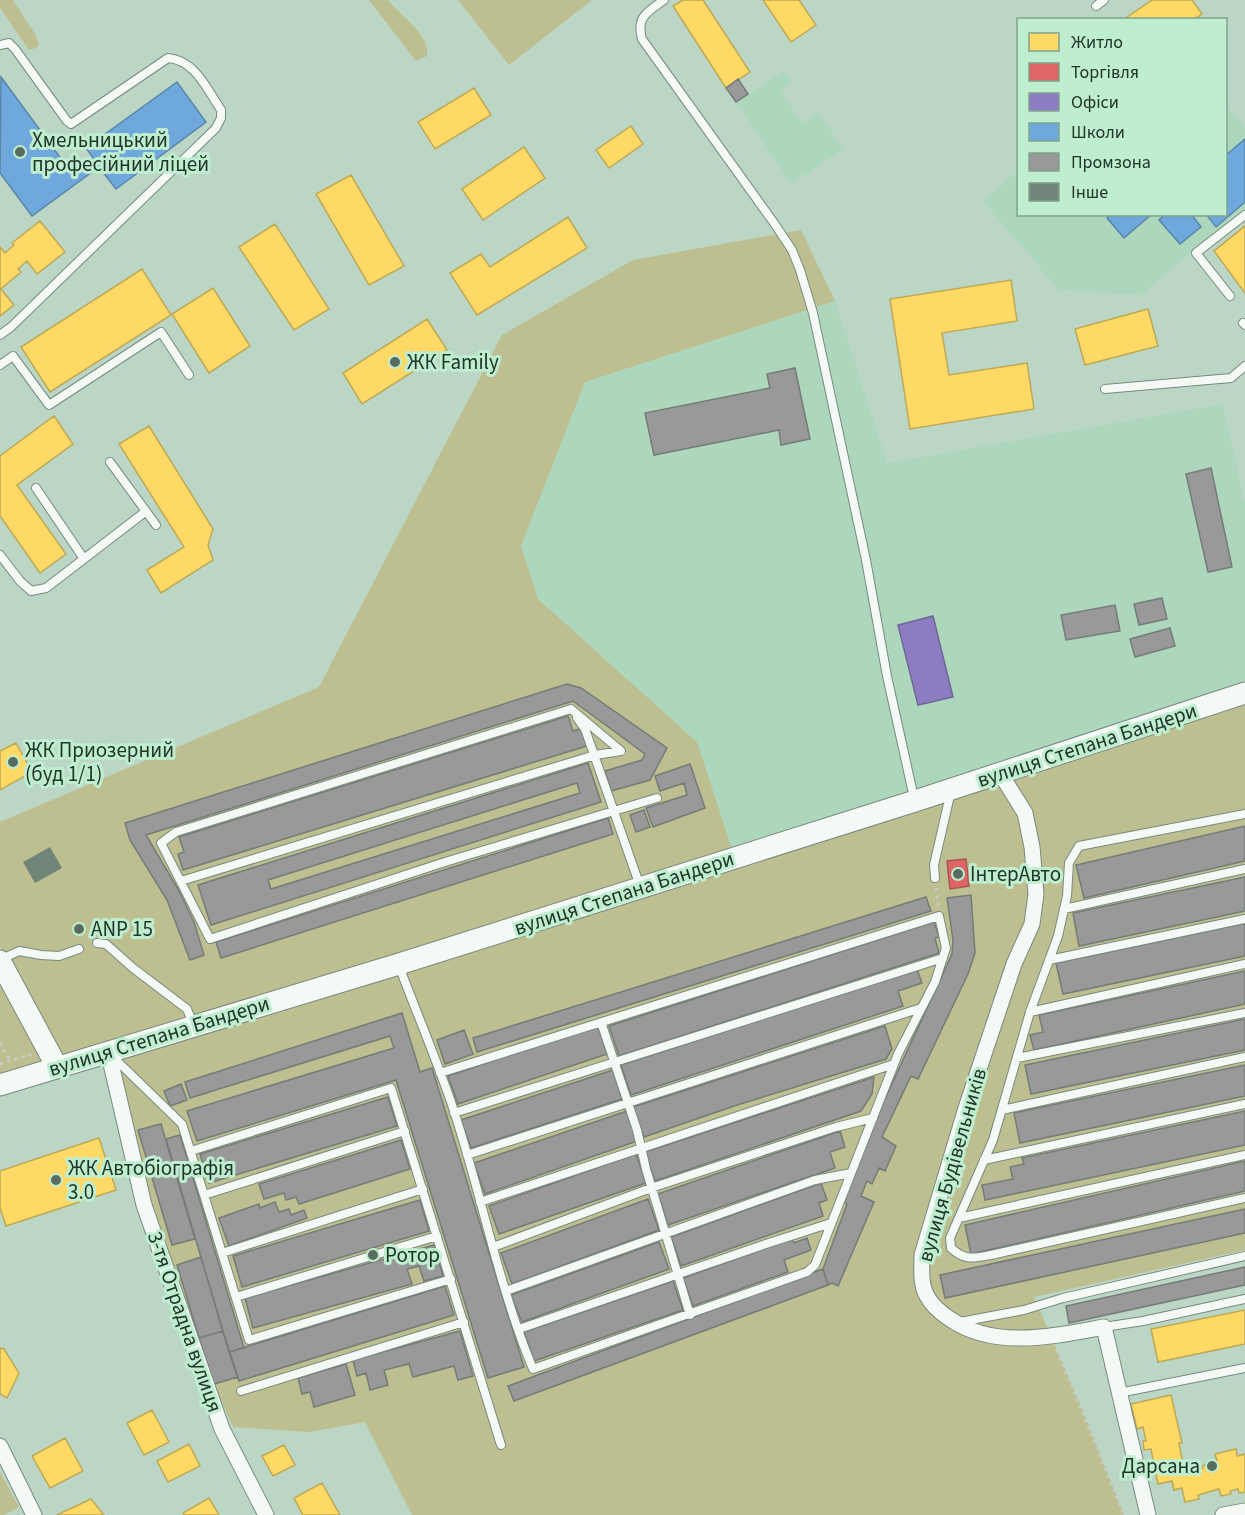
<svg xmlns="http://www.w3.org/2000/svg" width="1245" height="1515" font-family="'Source Sans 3',sans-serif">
<rect width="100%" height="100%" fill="#bcd6c6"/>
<path fill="#add7bc" d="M784,71L792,83L781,91L802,123L819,112L843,149L791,184L736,102Z
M1226,105L1245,128V207L1141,295L1059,290L983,201L1018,171V214H1226Z
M835,301L887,463L1223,404L1245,503V688L734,855L697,742L538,599L521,546L585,382Z"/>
<path fill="#bdbf90" d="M0,0H13L35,34L39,44L36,48L29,50L0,8Z
M369,0H388C399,15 432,36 427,56L416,61Z
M458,0H592L509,65Z
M801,230L835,301L585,382L521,546L538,599L697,742L734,855L60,1058L0,947V822L319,687L502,335L633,260Z
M1245,700V1250L1034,1297L1082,1408L1124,1515H412L365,1422L309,1432L233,1427C221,1400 209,1374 198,1347C161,1255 138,1153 115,1056Z
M0,976L46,1063L0,1078Z
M0,1472L19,1507L4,1515H0Z"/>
<path fill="#ffd966" stroke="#bda854" stroke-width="1.5" d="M683,0H703L750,72L726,88L673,6Z
M763,0H799L816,25L791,42Z
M1152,0H1192L1202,14L1193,20H1123Z
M474,88L491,115L435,149L418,122Z
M631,126L643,144L609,168L596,150Z
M524,147L545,178L483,220L462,189Z
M351,175L404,266L369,285L316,194Z
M568,217L587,248L477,315L450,273L481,254L490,267Z
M40,221L65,252L37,274L27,261L18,269L21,272L1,289L14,305L0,316V247L5,253L14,245L12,243Z
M275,224L329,309L294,330L239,247Z
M1245,226V293L1214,251Z
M142,269L171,315L50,392L21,347Z
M1011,280L1017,321L942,333L949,375L1027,363L1034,409L910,429L890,299Z
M213,288L250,346L209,373L172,314Z
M1148,309L1158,346L1085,365L1075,329Z
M427,319L447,350L362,404L343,373Z
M54,416L73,444L17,485L66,554L40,573L0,516V456Z
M149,426L213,529L208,545L213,560L161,593L147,570L184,547L119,444Z
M16,743L32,772L0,790V751Z
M99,1138L116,1190L6,1226L0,1208V1171Z
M1245,1310V1344L1158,1362L1151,1329Z
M0,1348L4,1349L19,1373L7,1398L0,1394Z
M1171,1395L1182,1443H1179L1184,1469L1193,1467L1194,1470L1203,1468L1202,1466L1217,1461L1215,1454L1236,1449L1237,1456L1245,1454V1492L1239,1493L1238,1489L1230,1491L1231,1494L1221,1496L1219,1489L1198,1495L1199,1499L1185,1502L1182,1488L1174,1490L1172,1481L1158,1484L1151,1449L1144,1450L1143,1441H1146L1143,1427L1137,1429L1131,1404Z
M152,1410L169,1442L144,1455L127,1423Z
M65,1438L83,1471L50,1488L32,1456Z
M189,1444L200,1466L168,1482L157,1461Z
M284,1445L295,1465L273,1476L262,1456Z
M322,1483L340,1515H303L294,1498Z
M209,1498L219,1515H184L183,1513Z
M91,1499L104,1515H57Z"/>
<path fill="#e06666" stroke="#a75754" stroke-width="1.5" d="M966,859L969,886L950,889L947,861Z"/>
<path fill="#8e7cc3" stroke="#6e6795" stroke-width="1.5" d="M933,616L953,697L918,705L898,625Z"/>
<path fill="#6fa8dc" stroke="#5886a6" stroke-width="1.5" d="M1,77L73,175L94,159L86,148L177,82L206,122L116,189L99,167L32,216L0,173Z
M1245,139V202L1216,227L1206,214H1226V155Z
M1111,214H1152L1124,238L1107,218Z
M1166,214H1191L1201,227L1180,244L1159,220Z"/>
<path fill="#999" stroke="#757b77" stroke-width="1.5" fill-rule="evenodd" d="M738,79L748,94L736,102L726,88Z
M795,368L810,439L781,445L779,430L654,455L645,413L770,388L767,374Z
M1211,468L1232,567L1208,572L1186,474Z
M1162,598L1167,619L1139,625L1134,604Z
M1115,605L1120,631L1066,640L1061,615Z
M1170,628L1175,646L1135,657L1130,639Z
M567,684L581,688L667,748L650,780L611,791L605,771L642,760L645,754L573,701L146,835L178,889L194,922L204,955L190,960L167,900L130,840L125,823Z
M568,716L573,731L582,728L587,746L183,870L178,854L184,852L179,837Z
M588,763L601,802L211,925L198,885ZM577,783L580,793L271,889L268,880Z
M690,764L705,808L653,827L646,808L687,795L684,783L660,791L655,776Z
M644,810L650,827L636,832L630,815Z
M608,818L613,834L221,958L216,942Z
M1245,826V861L1084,898L1076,865Z
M1245,877V911L1079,946L1073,913Z
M971,895L975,953L968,974L918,1079L911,1076L882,1137L896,1146L885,1171L879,1168L872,1184L867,1181L861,1196L874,1202L838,1286L832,1283L828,1285L823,1269L847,1204L841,1201L873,1125L952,954L953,940L947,898Z
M926,897L931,911L477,1052L473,1038Z
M934,922L939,937L935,938L939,953L619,1056L609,1026Z
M1242,924H1245V956L1063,994L1056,963Z
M917,969L922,983L898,991L903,1006L631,1095L621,1065Z
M1245,971V1004L1034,1050L1030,1035L1043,1032L1039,1015Z
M402,1013L420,1072L432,1068L524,1367L488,1378L396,1080L197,1141L187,1111L394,1048L390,1036L190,1098L185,1082Z
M1245,1019V1050L1031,1094L1025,1065Z
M598,1026L607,1054L458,1104L448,1076Z
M885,1026L892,1049L886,1059L737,1105L644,1137L633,1107Z
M464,1030L473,1054L445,1064L437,1040Z
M1245,1065V1096L1020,1143L1014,1113Z
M613,1070L622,1099L471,1148L461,1120Z
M874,1077L872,1094L861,1111L655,1181L645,1152Z
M181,1084L187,1100L170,1106L164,1091Z
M388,1097L397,1126L209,1183L200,1154Z
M627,1111L637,1141L485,1194L474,1163Z
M1245,1111V1145L985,1200L982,1185L1013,1179L1010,1167L1024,1164L1022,1158Z
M161,1124L195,1239L172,1245L138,1130Z
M840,1131L845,1147L830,1152L835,1168L668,1225L658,1194Z
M180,1135L244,1348L229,1352L166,1139Z
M401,1140L410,1169L299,1204L296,1197L286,1200L284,1193L264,1199L259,1184Z
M636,1154L646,1183L499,1234L489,1206Z
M1245,1161V1191L971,1254L965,1225Z
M821,1183L827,1200L819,1203L823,1216L681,1266L671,1237Z
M648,1199L659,1230L512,1284L501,1253Z
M420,1200L429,1231L242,1287L233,1256Z
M275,1202L279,1212L289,1209L291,1215L304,1210L307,1218L229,1246L219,1218L259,1204L260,1208Z
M1245,1209V1233L945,1298L940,1275Z
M807,1238L811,1250L784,1260L788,1272L693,1306L683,1278L792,1239L794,1243Z
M659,1242L669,1269L522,1322L511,1295Z
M434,1245L443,1276L424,1281L419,1266L407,1269L412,1284L253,1328L245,1298Z
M201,1257L223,1331L199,1338L177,1265Z
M1245,1267V1285L1069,1323L1066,1306Z
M823,1269L828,1285L514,1401L508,1386Z
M673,1281L683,1310L534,1361L524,1332Z
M445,1286L454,1315L239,1381L229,1352Z
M223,1331L238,1377L214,1384L199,1338Z
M460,1331L473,1376L458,1380L454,1366L413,1377L409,1364L384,1370L388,1385L370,1390L366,1373L357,1376L353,1360Z
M346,1364L355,1395L314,1407L310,1392L302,1394L298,1378Z"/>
<path fill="#708478" d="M50,847L62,868L35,883L23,862Z"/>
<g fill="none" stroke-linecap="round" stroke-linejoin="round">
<defs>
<path id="lane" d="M664,0C647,12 636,17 642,39L774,223L792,250L800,270L813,313L866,560L887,676L914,798
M1096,6L1104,0
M0,45L9,43L15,49L67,121L71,124L168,58C195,60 207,89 221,110V118L216,128L11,327L0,335
M1230,296L1196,253L1245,215
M1243,323L1245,325
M0,365L13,356L49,405L161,332L189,375
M1105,389L1231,378L1245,366
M110,462L156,525
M36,488L84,559
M0,555L20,581L31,591L46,588L145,512
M571,709L176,832L161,843L210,939L445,862L657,798
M577,718L585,729L640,886
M1245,814L1079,846L1069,863L1067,896L1058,936L1030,1012L993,1140L950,1238L951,1248C965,1261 973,1258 991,1255L1245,1198
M935,878L934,865L951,791
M181,881L595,755L621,751L571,709
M1064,909L1245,869
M97,943L106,944L133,968L187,1009L193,1024
M0,960L19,951L41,955L59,956L79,949
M1049,960L1245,919
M399,966C416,1011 435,1056 451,1102C481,1190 497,1283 533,1369L807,1272L815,1265L898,1054L935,982L946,948L939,916L440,1073
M1030,1012L1245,964
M601,1022L637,1130L646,1169L690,1315
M111,1055L182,1124L249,1340L451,1279
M1017,1058L1245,1013
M1002,1110L1245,1057
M454,1113L943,958
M191,1151L391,1088L501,1445
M467,1155L921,1008
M984,1160L1245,1104
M204,1195L405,1131
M480,1202L894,1064
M959,1218L1245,1155
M493,1247L651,1188L836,1127L873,1118
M222,1253L423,1189
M506,1291L815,1180L851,1173
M236,1297L437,1236
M960,1322L1024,1310L1063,1298L1245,1256
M1104,1327L1143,1321L1245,1299
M519,1329L763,1245L831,1223
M241,1391L464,1322
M1119,1393L1245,1368"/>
<path id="street" d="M1000,773L1025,813L1032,847L1036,894L1032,924L1014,964L966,1108L922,1255C922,1269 920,1284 927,1296C932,1306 941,1313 950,1319C995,1350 1054,1336 1104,1327L1148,1515
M108,1051L144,1205L222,1429L266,1515
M0,1446L34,1515
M1223,1515L1245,1511"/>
<path id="secondary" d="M0,961L57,1067
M0,1085L399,964L915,801L1245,693"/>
</defs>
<use href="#lane" stroke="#768a7e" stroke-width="10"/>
<use href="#street" stroke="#768a7e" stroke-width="17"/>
<use href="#secondary" stroke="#768a7e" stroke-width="23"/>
<path stroke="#c5cdc8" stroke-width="3" stroke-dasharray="3 4.5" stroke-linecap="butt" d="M936,888L938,906
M0,1043L10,1060
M0,1064L32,1054
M1057,1350L1124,1515"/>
<use href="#lane" stroke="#f5f9f6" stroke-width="8"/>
<use href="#street" stroke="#f5f9f6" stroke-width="15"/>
<use href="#secondary" stroke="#f5f9f6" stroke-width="21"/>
</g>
<g fill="#586d60" stroke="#beeecf" stroke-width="2">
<circle cx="20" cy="152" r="6"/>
<circle cx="395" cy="362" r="6"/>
<circle cx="13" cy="762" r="6"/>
<circle cx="958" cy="874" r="6"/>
<circle cx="79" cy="929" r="6"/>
<circle cx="56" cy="1180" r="6"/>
<circle cx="373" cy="1255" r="6"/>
<circle cx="1212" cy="1466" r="6"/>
</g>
<g text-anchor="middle" stroke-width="6" stroke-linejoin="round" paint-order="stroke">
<g font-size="21" fill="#223529" stroke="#beeecf" text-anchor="start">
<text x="32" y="147">Хмельницький<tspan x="32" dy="24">професійний ліцей</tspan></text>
<text x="407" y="369">ЖК Family</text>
<text x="25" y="757">ЖК Приозерний<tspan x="25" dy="24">(буд 1/1)</tspan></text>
<text x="970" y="881">ІнтерАвто</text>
<text x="91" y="936">ANP 15</text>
<text x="68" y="1175">ЖК Автобіографія<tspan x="68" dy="24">3.0</tspan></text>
<text x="385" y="1262">Ротор</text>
<text x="1200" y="1473" text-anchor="end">Дарсана</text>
</g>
<g font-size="21" fill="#223529" stroke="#beeecf">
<text transform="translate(1087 745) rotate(-18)" y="7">вулиця Степана Бандери</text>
<text transform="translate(624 893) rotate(-18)" y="7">вулиця Степана Бандери</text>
<text transform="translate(159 1036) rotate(-17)" y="7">вулиця Степана Бандери</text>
<text transform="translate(952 1165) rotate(-74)" y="7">вулиця Будівельників</text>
<text transform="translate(185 1322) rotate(71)" y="7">3-тя Отрадна вулиця</text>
</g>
</g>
<rect x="1017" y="18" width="210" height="198" fill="#beeecf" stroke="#80a48d" stroke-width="1.5"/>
<rect x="1029" y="33" width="30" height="18" fill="#ffd966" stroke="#80a48d" stroke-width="1.5"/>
<text x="1071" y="48" font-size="18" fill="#223529">Житло</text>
<rect x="1029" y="63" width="30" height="18" fill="#e06666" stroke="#80a48d" stroke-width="1.5"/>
<text x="1071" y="78" font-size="18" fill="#223529">Торгівля</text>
<rect x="1029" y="93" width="30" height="18" fill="#8e7cc3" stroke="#80a48d" stroke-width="1.5"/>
<text x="1071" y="108" font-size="18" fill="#223529">Офіси</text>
<rect x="1029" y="123" width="30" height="18" fill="#6fa8dc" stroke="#80a48d" stroke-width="1.5"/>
<text x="1071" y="138" font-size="18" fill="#223529">Школи</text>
<rect x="1029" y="153" width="30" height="18" fill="#999999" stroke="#80a48d" stroke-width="1.5"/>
<text x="1071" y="168" font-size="18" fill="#223529">Промзона</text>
<rect x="1029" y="183" width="30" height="18" fill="#708478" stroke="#80a48d" stroke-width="1.5"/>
<text x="1071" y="198" font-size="18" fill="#223529">Інше</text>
</svg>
